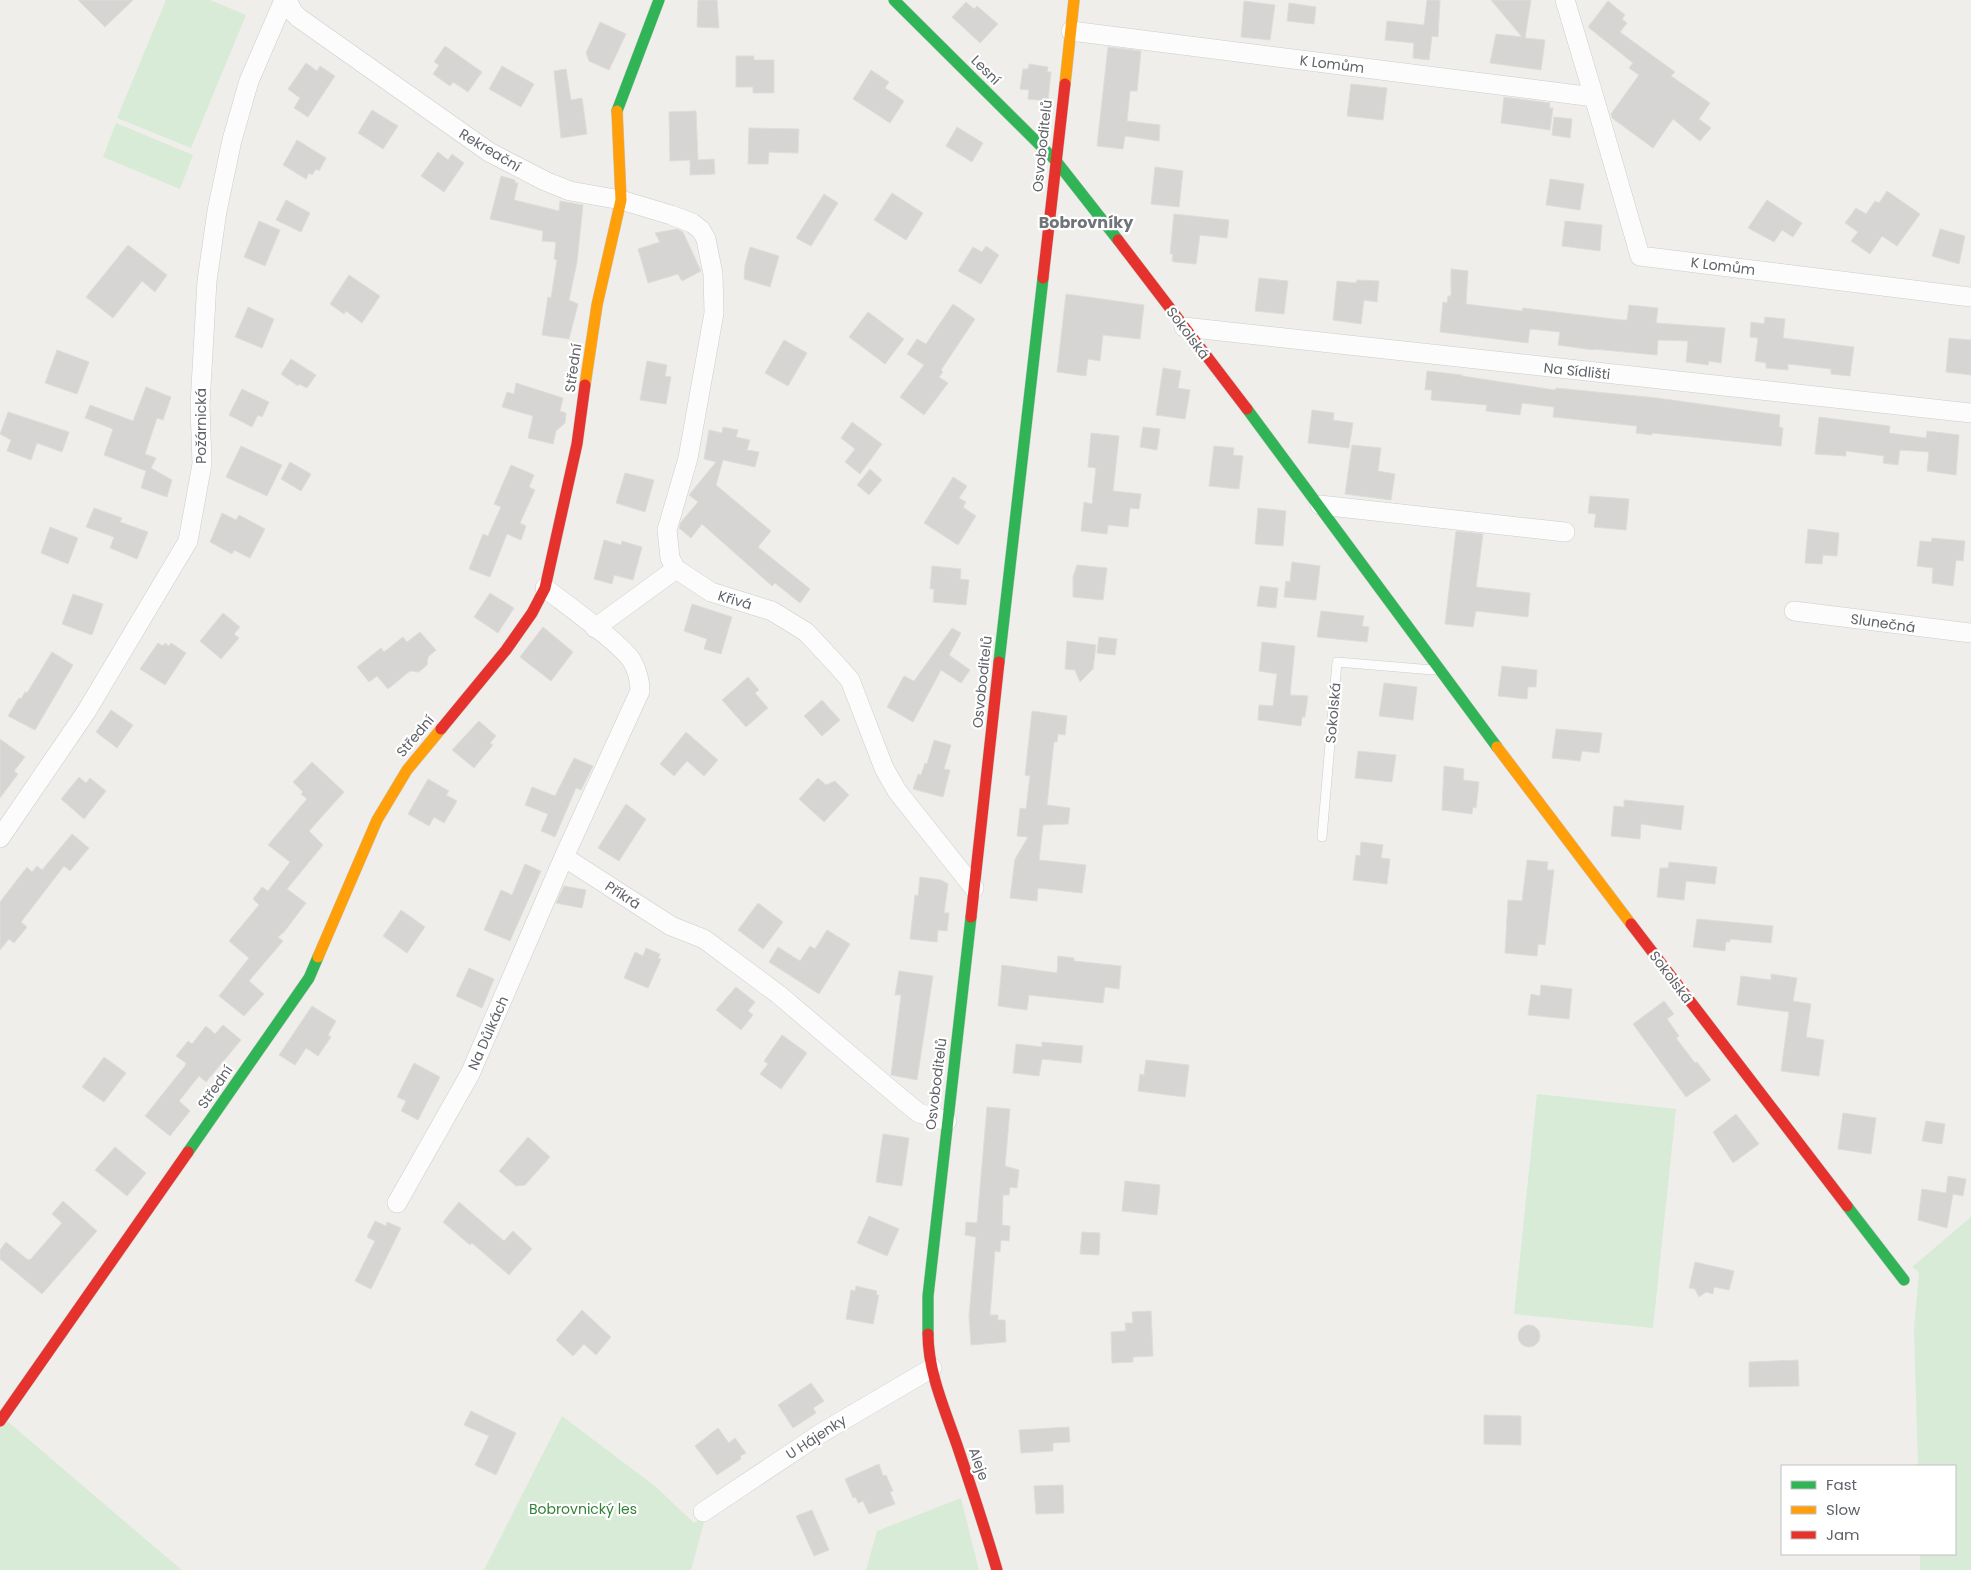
<svg xmlns="http://www.w3.org/2000/svg" width="1971" height="1570" font-family="Poppins,sans-serif">
<rect width="100%" height="100%" fill="#efeeea"/>
<path fill="#d8ebd6" d="M166,0H210L246,15L191,148L117,118Z
M116,123L193,155L180,189L103,157Z
M1537,1094L1676,1109L1653,1328L1514,1314Z
M1971,1217V1570H1920V1554H1955V1466H1918L1914,1329L1919,1272L1912,1267Z
M0,1415L164,1555L182,1570H0Z
M562,1416L656,1487L694,1523L706,1515L691,1570H484Z
M961,1498L979,1570H866L877,1531Z"/>
<path fill="#d6d5d3" stroke="#deddd9" d="M78,0H133L105,27Z
M698,0H717L719,28L697,27Z
M1427,0H1440L1438,37L1432,36L1429,60L1413,58L1414,43L1385,40L1387,21L1424,25Z
M1491,0H1531L1525,38L1545,40L1541,70L1490,63L1496,34L1522,37Z
M1244,1L1275,5L1270,40L1241,37Z
M1608,1L1625,15L1622,19L1627,23L1620,32L1675,72L1671,76L1710,103L1699,119L1711,128L1700,141L1673,119L1653,148L1612,118L1611,114L1639,75L1629,68L1633,63L1588,27Z
M966,2L974,9L977,6L998,24L980,43L952,17Z
M1289,3L1316,7L1314,24L1287,21Z
M600,22L626,34L609,70L589,61L586,53Z
M445,46L482,72L468,92L453,82L450,86L433,74L439,65L434,62Z
M1108,47L1141,51L1137,91H1130L1127,121L1160,125L1159,141L1125,136L1123,149L1097,146Z
M736,56H754V60H774V93H753V87H736Z
M306,63L317,71L320,66L335,76L308,117L294,108L300,98L288,89Z
M1029,64L1048,67L1047,72H1051L1048,101L1028,99L1029,90L1020,89L1023,69H1028Z
M502,66L534,84L521,107L489,89Z
M566,69L571,100L582,98L587,134L561,138L554,71Z
M871,70L889,82L885,88L904,101L890,123L853,99Z
M1351,84L1387,88L1383,120L1347,116Z
M1504,97L1550,103L1549,108H1553L1550,130L1501,123Z
M372,110L398,126L383,149L358,133Z
M696,111L698,160L714,159L715,174L690,175V160L670,161L669,112Z
M1554,117L1572,119L1570,138L1552,135Z
M957,127L983,143L972,162L946,146Z
M749,128L799,129L798,153L769,152L768,164H748Z
M297,140L326,158L319,171L316,169L312,175L309,173L306,179L283,165Z
M438,152L448,160L452,154L464,163L444,192L421,176Z
M1155,167L1183,171L1179,207L1151,204Z
M501,176L515,180V183H518L514,200L559,211L560,201L583,205L577,262L569,300L578,304L569,339L542,335L548,297L551,298L557,260L554,259L556,242L542,241L543,231L490,219Z
M1550,179L1584,184L1580,210L1546,205Z
M1887,191L1920,214L1897,246L1882,236L1870,254L1851,241L1858,232L1845,223L1856,208L1866,214L1875,201L1879,203Z
M892,193L923,213L906,240L874,220Z
M824,194L838,203L811,246L796,238Z
M286,200L310,213L301,232L276,220Z
M1767,200L1802,223L1793,237L1782,230L1774,242L1748,228Z
M1174,214L1229,220L1227,238L1200,235L1196,264L1175,262L1172,261L1173,254H1170Z
M259,221L280,230L265,266L244,257Z
M1565,221L1602,225L1600,251L1562,246Z
M677,229L683,232L701,271L682,281L678,274L648,283L638,249L660,242L655,233Z
M1940,229L1965,236L1959,264L1932,256Z
M128,245L167,275L155,292L142,281L113,318L86,297Z
M986,246L999,255L981,284L958,271L973,247L982,252Z
M750,247L779,256L770,287L744,279L745,265Z
M1451,269L1468,271L1466,304L1522,311L1523,308L1622,320H1627L1629,305L1658,308L1656,323L1725,328L1721,363L1709,361L1708,365L1686,362L1688,341L1658,340L1657,355L1593,349V350L1558,345L1560,332L1530,329L1528,343L1440,332L1443,302L1447,303L1448,296H1451Z
M349,275L380,296L362,323L346,311L344,314L330,304Z
M1259,278L1288,281L1284,314L1255,311Z
M1357,280L1379,281L1377,302L1364,300L1361,324L1333,320L1337,281L1356,283Z
M1066,294L1144,305L1140,339L1103,335L1100,361L1088,359L1086,376L1057,372Z
M953,304L975,319L941,370L943,372L939,377L948,383L924,415L900,397L924,365L907,354L917,339L926,344Z
M248,307L274,319L262,348L235,337Z
M868,312L904,339L885,364L849,337Z
M1765,317L1785,319L1783,338L1854,347L1850,376L1831,374V369L1788,364V370L1766,368V363L1755,361L1758,338L1750,337L1751,322L1764,324Z
M1949,338L1971,340V375L1946,372Z
M784,340L807,353L788,386L765,373Z
M57,350L89,362L77,394L45,383Z
M291,359L316,375L307,388L299,384L298,386L281,374Z
M647,361L667,365L665,376L671,377L666,404L640,400Z
M1163,368L1181,371L1178,388L1190,390L1185,419L1156,415Z
M1427,371L1462,375V376L1555,390L1556,388L1657,398L1780,415L1779,427L1783,428L1781,446L1652,433V435L1636,433L1637,426L1553,417L1554,407L1522,403L1520,415L1486,411L1487,405L1431,400L1432,390H1425Z
M516,383L563,398L560,411L566,413L565,423L556,431L553,444L528,438L533,416L502,407L507,392L514,394Z
M146,387L171,397L163,420L157,418L145,454L156,458L151,468L172,480L167,497L141,488L146,471L104,455L113,429L85,418L90,405L133,421Z
M242,389L269,402L262,417L258,415L252,427L229,415Z
M1312,410L1334,413L1333,420L1353,423L1349,448L1308,443Z
M8,412L69,432L62,452L37,443L31,460L7,451L11,440L0,434Z
M1819,417L1890,426L1889,433L1926,438L1927,431L1959,435L1956,475L1927,471L1929,452L1900,450L1898,465L1883,463L1884,456L1846,451V456L1815,454Z
M852,422L882,444L860,474L845,462L855,449L841,438Z
M723,427L738,430L736,437L750,440L747,450L759,452L755,467L723,460L716,485L771,531L758,547L810,589L800,603L775,583L772,586L702,524L691,538L679,528L681,522L698,502L689,495L716,462L704,459L709,430L722,433Z
M1143,427L1160,429L1157,450L1140,447Z
M1091,433L1119,436L1113,491L1141,494L1139,509L1130,508L1128,527L1108,525L1107,534L1081,531L1084,502L1092,504L1096,468L1088,467Z
M1352,445L1381,448L1378,471L1395,474L1391,500L1345,494Z
M241,446L282,465L267,496L226,477Z
M1214,446L1234,448L1233,455L1243,456L1239,489L1209,486Z
M290,462L311,474L301,491L281,479Z
M511,465L534,475L529,487L535,490L520,523L526,526L521,540L507,534L490,577L469,569L483,534L488,536L501,507L494,504Z
M870,469L882,480L869,495L857,485Z
M625,473L654,480L645,512L616,503Z
M953,477L967,486L959,498L966,502L963,507L976,516L958,545L924,523Z
M1590,496L1629,499L1626,530L1594,527L1596,514L1588,513Z
M94,508L122,518L120,522L148,532L137,559L110,548L114,537L86,527Z
M1258,508L1286,511L1283,546L1255,544Z
M222,513L236,520L239,515L265,529L250,558L234,550L232,554L210,542Z
M50,527L78,538L68,564L41,553Z
M1808,529L1839,533L1837,556L1823,555L1822,564L1805,563Z
M1456,531L1483,534L1476,587L1530,593L1528,617L1476,611L1473,627L1445,624Z
M1932,538L1965,541L1963,561L1956,560L1953,586L1932,583L1933,568L1917,566L1920,541L1931,542Z
M604,540L621,545L622,541L642,547L633,580L614,575L612,584L594,579Z
M1292,562L1320,566L1316,600L1284,597L1286,581L1290,582Z
M1077,565L1107,568L1103,600L1073,597V577Z
M932,566L961,569L960,579L969,580L966,605L933,602L934,589H930Z
M1260,586L1278,588L1276,608L1257,606Z
M490,593L514,608L498,633L474,617Z
M73,594L103,604L92,635L62,624Z
M692,604L732,617L721,654L704,649L707,639L684,631Z
M1321,611L1364,616L1362,626L1369,627L1367,642L1317,637Z
M223,613L240,627L234,634L239,638L221,659L200,641Z
M543,627L573,652L551,681L520,657Z
M952,628L961,633L949,655L970,670L961,683L941,670L913,722L887,707L904,676L914,681Z
M420,632L436,650L428,657L427,665L419,672L410,671L388,689L377,676L369,682L357,667L381,648L384,652L403,637L407,642Z
M1099,637L1117,639L1115,655L1097,653Z
M1067,641L1096,645L1093,669L1080,682L1075,670L1065,669Z
M1262,642L1295,646L1290,695L1308,696L1305,717H1302L1301,726L1258,720L1259,705L1273,706L1277,674L1259,671Z
M158,643L163,646L165,643L169,646L171,643L186,653L165,685L140,669Z
M52,652L73,665L35,730L8,716L19,698L21,699L25,692L27,693Z
M1502,666L1537,670L1536,687H1528L1527,699L1498,696Z
M748,677L759,690L755,693L768,708L746,727L722,700Z
M1384,683L1417,687L1413,720L1379,716Z
M822,700L840,720L822,736L804,716Z
M111,710L133,725L117,748L96,732Z
M1032,711L1067,716L1065,735L1058,734L1057,742H1054L1047,805L1070,808L1068,824L1043,825L1039,860L1086,865L1082,893L1038,888L1037,901L1010,898L1015,859L1028,837L1017,836L1020,808L1026,809L1030,776L1025,775Z
M479,721L496,736L490,743L493,745L474,768L452,750Z
M1556,729L1602,733L1599,753L1582,751L1580,761L1552,758Z
M686,732L718,760L704,776L687,761L674,776L660,764Z
M0,739L25,757L14,771L18,774L0,798Z
M934,740L951,745L944,769L950,770L943,797L913,789L918,774L921,775L925,763L927,764Z
M1358,751L1396,755L1392,782L1355,778Z
M574,758L593,766L581,790L576,788L555,837L541,831L548,814L525,805L532,787L555,796Z
M312,762L344,792L309,831L323,845L287,889L306,903L284,932L278,937L283,941L249,981L264,994L244,1016L219,996L249,958L229,941L259,905L253,899L262,887L268,891L290,862L268,845L307,799L301,794L303,792L293,782Z
M1444,766L1464,769L1463,780L1479,782L1476,808L1473,807L1472,814L1442,810Z
M79,777L86,783L90,778L106,791L84,819L61,799Z
M818,778L826,785L835,781L849,795L824,822L799,799Z
M428,779L449,791L446,795L457,801L444,823L434,817L429,826L408,814Z
M1624,800L1684,806L1681,830L1641,824L1640,839L1611,836L1614,806L1624,807Z
M626,804L646,819L619,861L598,848Z
M72,834L89,848L70,871L64,866L21,922L27,927L14,943L9,939L0,950V902L27,867L32,872L37,866L42,870Z
M1361,842L1383,845L1381,858L1390,859L1387,884L1353,880L1356,855L1360,856Z
M1527,860L1548,862L1547,870H1554L1545,945L1538,944L1537,956L1505,953L1508,900L1522,901Z
M1669,862L1717,867L1715,884L1686,881L1684,900L1657,897L1660,868H1668Z
M525,864L541,871L510,941L484,930L501,890L512,895Z
M920,877L941,880L948,884L944,913H949L947,931L938,930L937,942L910,939L915,895L918,896Z
M564,886L586,890L582,908L556,903Z
M758,903L783,922L763,949L738,930Z
M401,910L425,927L407,953L383,936Z
M1697,919L1773,926L1771,943L1730,939V942H1726L1725,951L1693,947Z
M827,930L850,944L819,994L769,962L778,947L800,961L810,946L815,949Z
M646,948L660,954L658,958L661,959L648,988L624,978L635,952L643,956Z
M1058,956L1074,958V961L1121,966L1119,989L1105,987L1103,1003L1029,995L1027,1010L998,1006L1002,965L1057,973Z
M469,968L494,979L482,1008L456,996Z
M899,971L933,976L917,1080L891,1075L901,995H895Z
M1771,974L1797,978L1793,1001L1811,1004L1806,1037L1824,1040L1819,1076L1781,1071L1789,1012L1737,1005L1741,976L1771,980Z
M1541,985L1572,989L1569,1019L1528,1015L1531,994L1540,996Z
M736,987L755,1002L748,1011L753,1015L741,1030L716,1010Z
M1664,1001L1674,1014L1667,1019L1679,1036L1676,1038L1695,1063L1697,1062L1711,1080L1686,1097L1633,1024Z
M312,1006L336,1021L328,1035L331,1037L318,1056L306,1048L295,1065L279,1055Z
M223,1025L241,1040L206,1082L199,1076L179,1101L190,1111L170,1136L145,1116L185,1066L186,1063L176,1056L188,1041L192,1044L206,1026L215,1034Z
M782,1035L807,1053L781,1089L760,1074L768,1064L764,1061Z
M1042,1042L1083,1046L1081,1063L1042,1059L1039,1076L1013,1073L1016,1044L1042,1047Z
M104,1057L126,1073L104,1102L82,1087Z
M1146,1060L1189,1065L1185,1097L1138,1091L1140,1074L1144,1075Z
M414,1063L440,1077L418,1120L401,1111L406,1101L397,1097Z
M987,1107L1010,1109L1005,1166L1019,1170L1017,1188L1010,1187L1009,1195H1003L1002,1225L1010,1226L1009,1241L1001,1240L1000,1252L995,1251L990,1315H998V1320H1005L1006,1342L971,1345L969,1316L976,1237L965,1235L966,1222L977,1223Z
M1843,1113L1876,1118L1871,1154L1838,1149Z
M1736,1114L1759,1144L1733,1163L1713,1132Z
M1926,1121L1945,1124L1942,1144L1922,1141Z
M883,1134L909,1138L902,1186L876,1182Z
M528,1137L550,1157L525,1185L516,1186L499,1171Z
M115,1147L146,1173L127,1196L95,1170Z
M1948,1176L1966,1179L1963,1196L1953,1194L1947,1228L1918,1220L1922,1189L1946,1193Z
M1125,1181L1160,1185L1157,1215L1122,1211Z
M63,1201L97,1231L42,1294L0,1259V1250L6,1242L28,1260L31,1259L62,1223L52,1214Z
M459,1202L504,1241L513,1231L532,1249L509,1275L472,1243L470,1245L443,1222Z
M869,1216L899,1229L887,1256L857,1243Z
M375,1221L386,1226L387,1222L401,1228L371,1289L355,1281L375,1241L367,1237Z
M1082,1232L1100,1233L1099,1255L1080,1254Z
M1695,1262L1734,1271L1729,1290L1714,1287L1713,1294L1706,1292L1699,1297L1695,1289L1689,1288Z
M856,1286L877,1291L876,1295H879L873,1324L846,1319L851,1290L855,1291Z
M582,1310L611,1337L596,1355L584,1344L573,1356L556,1340Z
M1151,1311L1153,1356L1133,1357V1362L1112,1363L1111,1332L1126,1331L1125,1323H1133L1132,1312Z
M1518 1336a11 11 0 1 1 22 0a11 11 0 1 1-22 0Z
M1798,1360L1799,1386L1749,1387V1362Z
M811,1383L824,1401L813,1408L816,1413L793,1428L778,1405Z
M471,1411L516,1433L496,1475L475,1465L489,1436L464,1425Z
M1484,1415L1521,1416V1445L1484,1444Z
M1069,1427L1070,1442L1053,1443V1451L1021,1453L1019,1430Z
M718,1428L729,1443L735,1438L746,1453L740,1456L741,1459L717,1475L695,1446Z
M879,1464L883,1476L886,1475L893,1491L890,1492L895,1504L869,1514L863,1501L858,1503L856,1497L853,1498L845,1479Z
M1063,1485L1064,1513L1036,1514L1034,1486Z
M812,1510L829,1550L814,1556L796,1516Z"/>
<g fill="none" stroke-linecap="round" stroke-linejoin="round">
<defs>
<path id="lane" d="M1322,837L1337,662L1433,670"/>
<path id="street" d="M287,0L293,12L299,18L489,152L545,181L570,191L621,200L671,215L692,223L701,230L706,239L713,274L714,313L688,458L667,530L670,558L676,569L711,592L772,611L806,632L835,663L850,680L884,768L897,791L974,888
M1565,0L1594,97
M1071,31L1594,97L1640,256L1971,297
M1184,327L1971,413
M1320,505L1565,532
M545,588C564,603 621,643 632,661C637,670 640,680 640,691L564,857L671,926L704,939L778,994L904,1101L919,1113L947,1121
M1794,611L1971,633
M595,628L676,569
M0,838L86,712L188,541L202,464L200,405L207,281L217,211L232,140L249,81L284,0
M397,1203L470,1074L564,857
M703,1512L823,1432L932,1368"/>
<path id="fast" d="M894,0L1056,161L1118,240
M617,111L659,0
M1247,409L1497,747
M999,662L1043,278
M188,1152L309,978L318,957
M1847,1206L1904,1280
M928,1334V1296L971,917"/>
<path id="slow" d="M1065,84L1074,0
M585,385L597,305L621,200L617,111
M1497,747L1631,924
M318,957L377,820L407,770L441,729"/>
<path id="jam" d="M1118,240L1247,409
M1043,278L1065,84
M441,729L506,650L532,613L545,588L577,444L585,385
M971,917L999,662
M1631,924L1847,1206
M928,1334C928,1372 945,1410 957,1445C971,1487 985,1528 997,1570
M0,1421L188,1152"/>
</defs>
<use href="#lane" stroke="#cbcccc" stroke-width="10"/>
<use href="#street" stroke="#cbcccc" stroke-width="20"/>
<use href="#fast" stroke="#cacacb" stroke-width="12"/>
<use href="#slow" stroke="#cacacb" stroke-width="12"/>
<use href="#jam" stroke="#cacacb" stroke-width="12"/>
<use href="#lane" stroke="#fdfcfc" stroke-width="9"/>
<use href="#street" stroke="#fdfcfc" stroke-width="19"/>
<use href="#fast" stroke="#30b455" stroke-width="11"/>
<use href="#slow" stroke="#ff9f0a" stroke-width="11"/>
<use href="#jam" stroke="#e5322d" stroke-width="11"/>
</g>
<g text-anchor="middle" stroke-width="4.5" stroke-linejoin="round" paint-order="stroke">
<g font-size="14" fill="#5f6368" stroke="#fff">
<text transform="translate(1332 64) rotate(7)" y="5">K Lomům</text>
<text transform="translate(986 70) rotate(45)" y="5">Lesní</text>
<text transform="translate(1042 146) rotate(-84)" y="5">Osvoboditelů</text>
<text transform="translate(490 150) rotate(31)" y="5">Rekreační</text>
<text transform="translate(1723 266) rotate(7)" y="5">K Lomům</text>
<text transform="translate(1188 333) rotate(53)" y="5">Sokolská</text>
<text transform="translate(573 368) rotate(-82)" y="5">Střední</text>
<text transform="translate(1577 371) rotate(6)" y="5">Na Sídlišti</text>
<text transform="translate(201 426) rotate(-90)" y="5">Požárnická</text>
<text transform="translate(735 600) rotate(17)" y="5">Křivá</text>
<text transform="translate(1883 623) rotate(8)" y="5">Slunečná</text>
<text transform="translate(982 682) rotate(-84)" y="5">Osvoboditelů</text>
<text transform="translate(1333 713) rotate(-85)" y="5">Sokolská</text>
<text transform="translate(415 736) rotate(-50)" y="5">Střední</text>
<text transform="translate(623 895) rotate(33)" y="5">Příkrá</text>
<text transform="translate(1671 977) rotate(53)" y="5">Sokolská</text>
<text transform="translate(488 1033) rotate(-66)" y="5">Na Důlkách</text>
<text transform="translate(936 1084) rotate(-83)" y="5">Osvoboditelů</text>
<text transform="translate(215 1087) rotate(-55)" y="5">Střední</text>
<text transform="translate(816 1437) rotate(-33)" y="5">U Hájenky</text>
<text transform="translate(979 1464) rotate(71)" y="5">Aleje</text>
</g>
<g font-size="14" fill="#348238" stroke="#fff">
<text x="583" y="1514">Bobrovnický les</text>
</g>
<g font-size="16" font-weight="bold" fill="#70757a" stroke="#fff">
<text x="1086" y="228">Bobrovníky</text>
</g>
</g>
<rect x="1781" y="1465" width="175" height="90" fill="#ffffff" stroke="#bfc1c3"/>
<rect x="1791" y="1481" width="25" height="8" fill="#30b455" stroke="#bfc1c3"/>
<text x="1826" y="1490" font-size="15" fill="#5f6368">Fast</text>
<rect x="1791" y="1506" width="25" height="8" fill="#ff9f0a" stroke="#bfc1c3"/>
<text x="1826" y="1515" font-size="15" fill="#5f6368">Slow</text>
<rect x="1791" y="1531" width="25" height="8" fill="#e5322d" stroke="#bfc1c3"/>
<text x="1826" y="1540" font-size="15" fill="#5f6368">Jam</text>
</svg>
